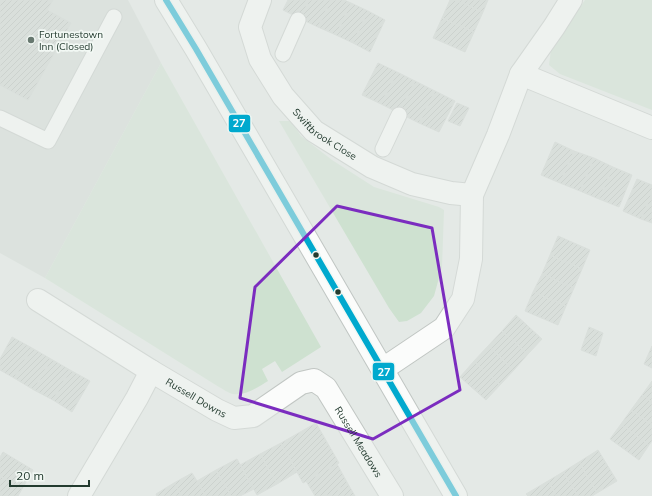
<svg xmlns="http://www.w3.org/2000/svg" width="652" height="496" font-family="Mulish,sans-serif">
<defs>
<pattern id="building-hatch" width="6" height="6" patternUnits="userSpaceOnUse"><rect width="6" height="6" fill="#cdd2cf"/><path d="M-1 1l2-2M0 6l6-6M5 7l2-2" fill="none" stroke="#b0b5b2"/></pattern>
</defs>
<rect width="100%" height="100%" fill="#e4e9e6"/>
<path fill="#d2dad5" d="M0,0H128L161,63L45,278L0,253Z"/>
<path fill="#cee1d0" d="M585,0H652V110L560,74L549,65L551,50Z
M161,63L321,347L282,372L275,361L262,369L268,381C258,387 246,396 233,394C228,393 223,389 219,387L45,278Z
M279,121H291L301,136L332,160L374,187L439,207L444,210L442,267L434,296L421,313L407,321L399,322L389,308Z"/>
<path fill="url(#building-hatch)" stroke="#cdd2cf" d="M0,0H53L47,10L71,23L28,100L0,85Z
M288,0H309L301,19L283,10Z
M309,0H331L318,27L301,19Z
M331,0H344L351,3L336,35L318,27Z
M450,0H455L483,12L474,32L442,18Z
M455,0H488L483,12Z
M351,3L368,11L353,43L336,35Z
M368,11L385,20L370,52L353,43Z
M442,18L474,32L465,52L433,38Z
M378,63L397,72L381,104L362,95Z
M397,72L415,81L399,113L381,104Z
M415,81L435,91L419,123L399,113Z
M435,91L455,101L439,132L419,123Z
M457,103L469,108L460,126L448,121Z
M555,142L574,151L560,183L541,175Z
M574,151L594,158L580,191L560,183Z
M594,158L613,167L599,199L580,191Z
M613,167L632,175L619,207L599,199Z
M637,179L652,185V193L641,219L623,211Z
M652,193V223L641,219Z
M558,236L590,250L582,269L550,255Z
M550,255L582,269L574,288L542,274Z
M542,274L574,288L566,306L533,292Z
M533,292L566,306L558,325L525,311Z
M516,315L542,339L528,354L502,331Z
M589,327L603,333L596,356L581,350Z
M502,331L528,354L514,370L488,346Z
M12,337L32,348L14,378L0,370V359Z
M488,346L514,370L500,385L474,361Z
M652,346V368L644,364Z
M32,348L51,359L34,390L14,378Z
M51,359L70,370L53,400L34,390Z
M474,361L500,385L486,400L460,377Z
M70,370L90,381L72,412L53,400Z
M652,381V402L642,395Z
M642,395L652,402V425L631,410Z
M631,410L652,425V441L649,445L621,424Z
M316,423L339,463L303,483L281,443Z
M621,424L649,445L639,460L610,439Z
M281,443L297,472L277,484L260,454Z
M598,450L617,481L597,493L579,462Z
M3,452L33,470L22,489L0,476V457Z
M260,454L277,484L257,495L240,465Z
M237,459L254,489L240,496H231L216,470Z
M579,462L597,493L592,496H578L563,472Z
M337,464L348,484L326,496H315L306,481Z
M216,470L231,496H205L197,481Z
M563,472L578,496H557L548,481Z
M192,473L197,481L205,496H181L174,483Z
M0,476L22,489L18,496H0Z
M548,481L557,496H528L526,494Z
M174,483L181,496H157L156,494Z
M348,484L355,496H326Z"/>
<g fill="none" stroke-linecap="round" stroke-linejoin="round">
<defs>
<path id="lane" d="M283,54L298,20
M0,118L48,141L114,17
M383,149L399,115"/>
<g id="street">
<path id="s1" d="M260,0L250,27L260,59L283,96L314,131L372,167L412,184L451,193L472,195"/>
<path d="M521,74L652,128"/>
<path id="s2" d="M38,300L151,371L217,410L234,418L253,416L301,383L314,380L326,388L392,496"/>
<path d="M383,369L444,328L463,299L471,259L472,195L498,135L521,74L554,27L571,0"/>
<path d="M79,496L137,398L151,371"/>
</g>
<path id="secondary" d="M166,0L196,49L456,496"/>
</defs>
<use href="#lane" stroke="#c1c6c3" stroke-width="17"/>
<use href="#street" stroke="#c1c6c3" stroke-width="24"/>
<use href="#secondary" stroke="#c0c6c3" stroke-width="24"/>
<use href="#lane" stroke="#fbfcfb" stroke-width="15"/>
<use href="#street" stroke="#fbfcfb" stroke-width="22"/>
<use href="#secondary" stroke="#fbfcfb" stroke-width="22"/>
<defs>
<path id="bus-1" d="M166,0L196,49L456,496"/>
</defs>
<use href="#bus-1" stroke="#f2f8f4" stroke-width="9"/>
<use href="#bus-1" stroke="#00a9ce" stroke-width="6"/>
</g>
<path d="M0 0H652V496H0ZM337,206L432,228L460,390L373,439L240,398L255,287Z" fill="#e4e9e6" fill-opacity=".55" fill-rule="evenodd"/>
<path fill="none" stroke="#7b2cbf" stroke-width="3" stroke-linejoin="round" d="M337,206L432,228L460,390L373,439L240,398L255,287Z"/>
<circle fill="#67786f" stroke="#f2f8f4" stroke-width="1.5" cx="31" cy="40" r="4"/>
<g fill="#233b2f" stroke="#f2f8f4" stroke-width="1.5">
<circle cx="316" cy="255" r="3.5"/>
<circle cx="338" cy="292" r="3.5"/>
</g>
<g text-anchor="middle" stroke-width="3.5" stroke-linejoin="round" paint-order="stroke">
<g font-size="10" fill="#233b2f" stroke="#f2f8f4" text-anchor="start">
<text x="39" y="38">Fortunestown<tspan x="39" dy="12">Inn (Closed)</tspan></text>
</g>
<g font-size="10" fill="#233b2f" stroke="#f2f8f4">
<text dy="4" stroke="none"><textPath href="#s1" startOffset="163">Swiftbrook Close</textPath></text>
<text dy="4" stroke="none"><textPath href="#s2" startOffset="186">Russell Downs</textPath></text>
<text dy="4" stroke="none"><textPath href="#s2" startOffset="397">Russell Meadows</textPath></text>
</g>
</g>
<g stroke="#f2f8f4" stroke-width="1.5">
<rect x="228" y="114" width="23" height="19" rx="4" fill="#00a9ce"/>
<rect x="372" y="362" width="23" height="19" rx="4" fill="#00a9ce"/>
</g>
<g font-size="11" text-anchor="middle" font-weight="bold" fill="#fff">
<text x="239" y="127">27</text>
<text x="384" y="376">27</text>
</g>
<path d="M10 480v6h79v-6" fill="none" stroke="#233b2f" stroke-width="2"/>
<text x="16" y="480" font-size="12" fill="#233b2f" stroke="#f2f8f4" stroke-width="3" paint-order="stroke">20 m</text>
</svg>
